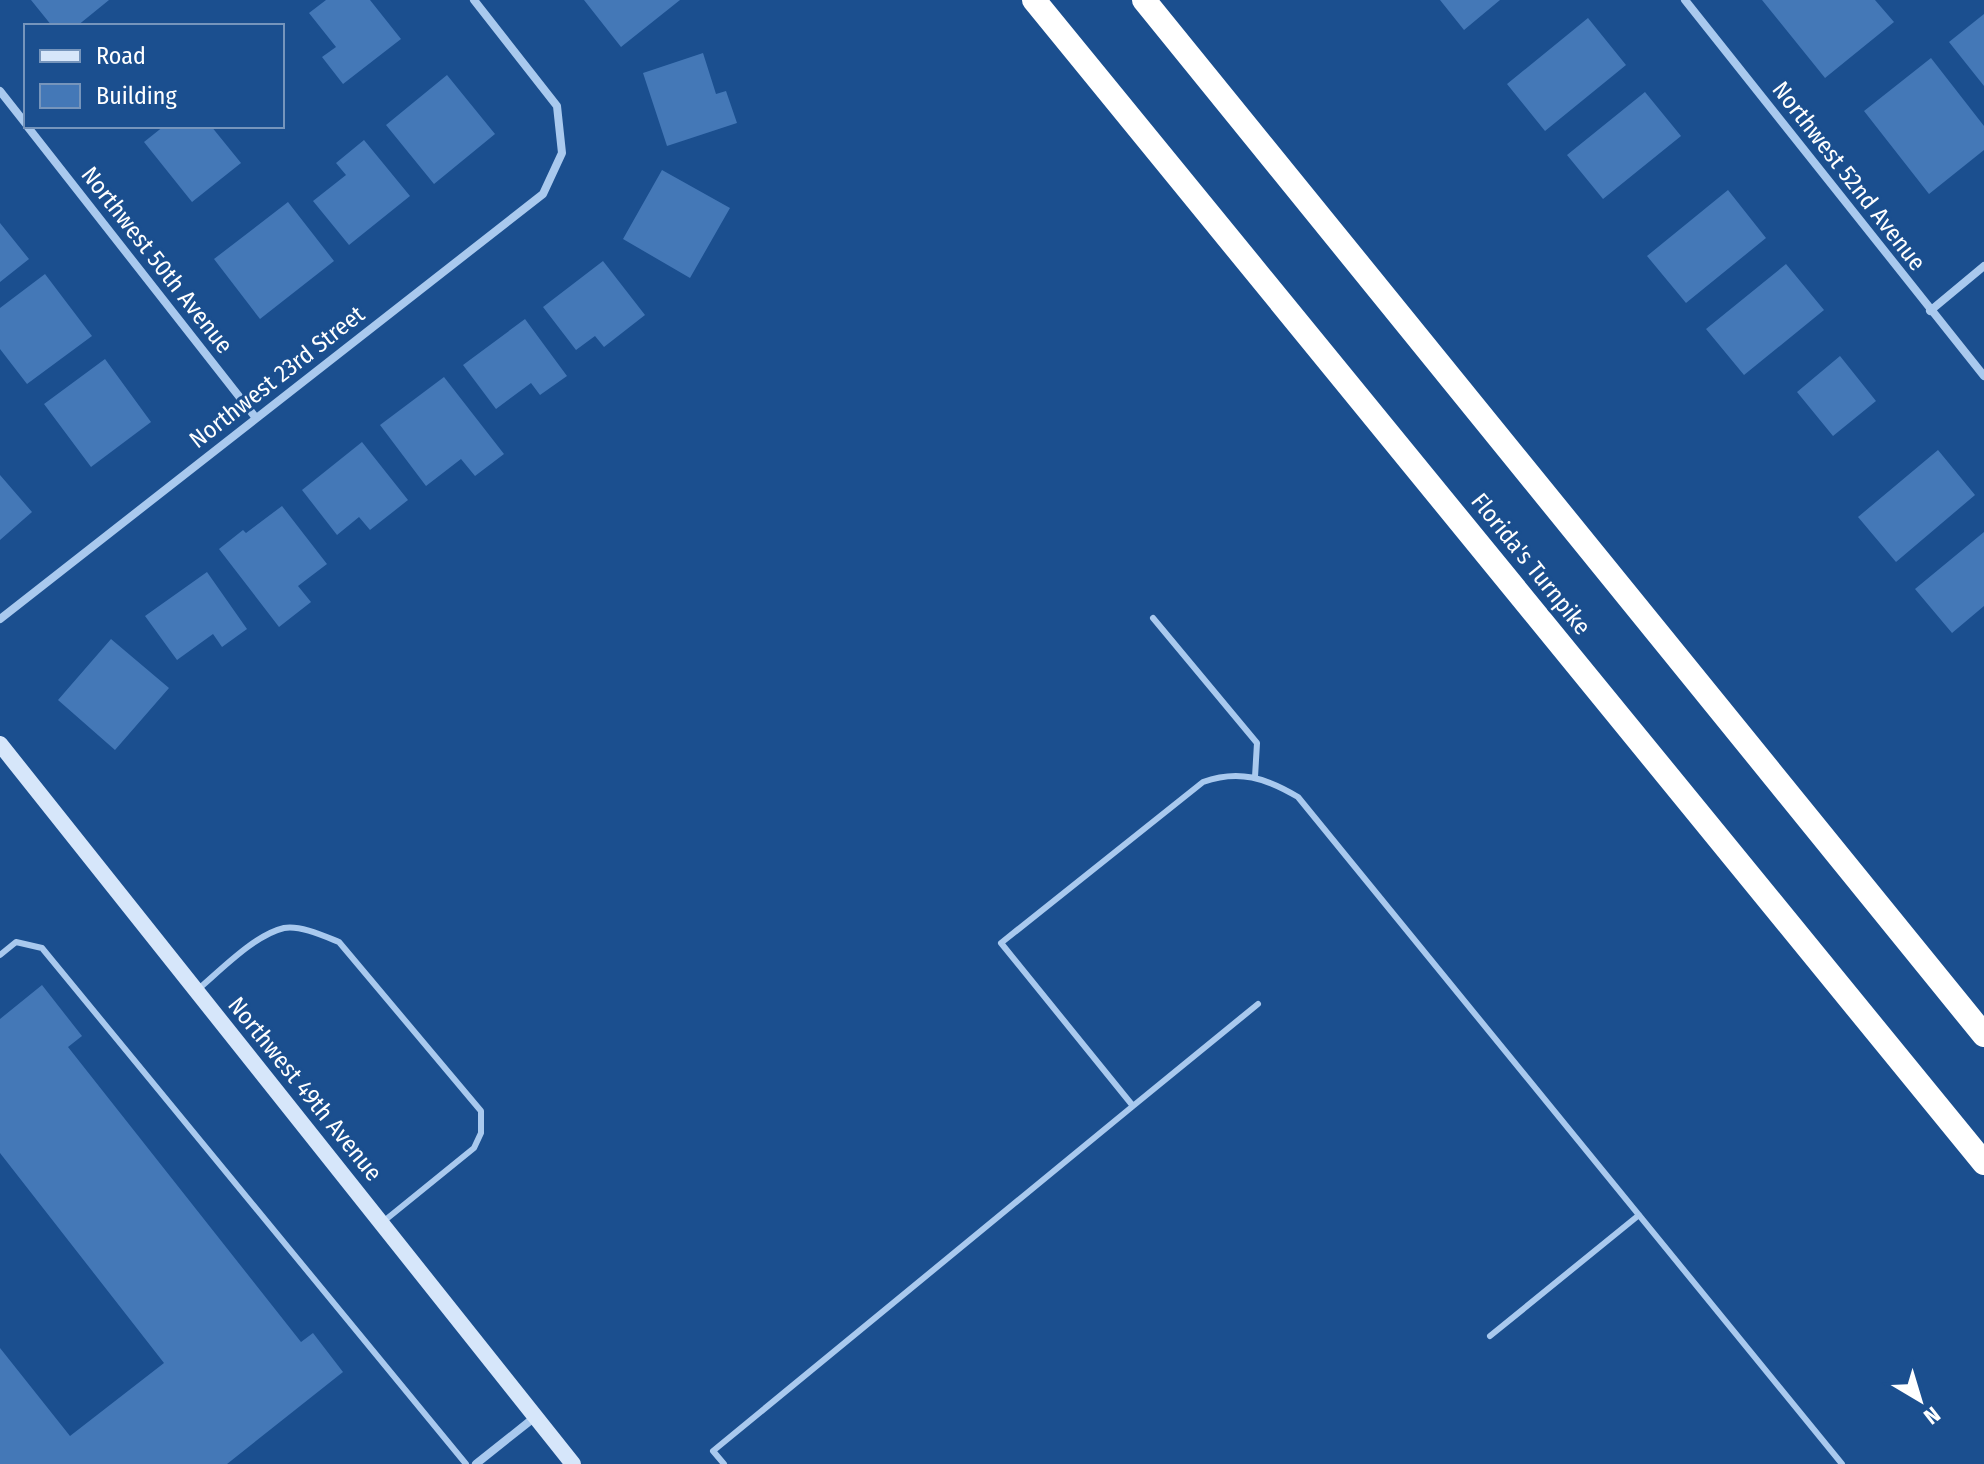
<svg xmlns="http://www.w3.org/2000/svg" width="1984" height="1464" font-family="'Fira Sans Condensed',sans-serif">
<rect width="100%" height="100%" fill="#1b4f8f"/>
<path fill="#4478b7" d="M31,0H109L77,26H52Z
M326,0H370L401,39L343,84L322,57L336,47L309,13Z
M584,0H680L621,47Z
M1440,0H1500L1464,30Z
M1762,0H1875L1894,22L1825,78Z
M1984,14V86L1949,42Z
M1588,18L1626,65L1545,131L1507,84Z
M703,53L716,94L726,91L737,123L667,146L643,73Z
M1931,58L1984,126V150L1929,194L1864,111Z
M447,75L495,134L434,184L386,125Z
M1645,92L1681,136L1603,199L1567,155Z
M164,126H211L241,163L192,202L144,142Z
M364,140L410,196L349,245L313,201L346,175L336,163Z
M662,170L730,208L690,278L623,239Z
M1728,190L1766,238L1686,303L1647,256Z
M288,202L334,261L260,319L214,259Z
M0,223L29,259L0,282Z
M603,261L645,315L604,347L595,336L576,350L543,307Z
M1786,264L1824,310L1744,375L1706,329Z
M45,274L92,336L27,384L0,349V308Z
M525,319L567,376L540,395L531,383L496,409L463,365Z
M1840,356L1876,401L1833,436L1797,392Z
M105,359L151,422L91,467L44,404Z
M444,377L504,454L475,476L461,459L426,486L380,425Z
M362,442L408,500L370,530L359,517L337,535L302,490Z
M1938,450L1975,495L1896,562L1858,517Z
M0,475L32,512L0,540Z
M282,506L327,564L298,586L311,602L279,627L219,549L243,530L246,533Z
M1984,532V606L1952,633L1915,589Z
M207,572L247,629L222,647L213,634L177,660L145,616Z
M111,639L169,688L115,750L58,700Z
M42,985L82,1036L68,1047L301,1342L313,1333L343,1372L227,1464H0V1348L70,1436L164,1363L0,1153V1019Z"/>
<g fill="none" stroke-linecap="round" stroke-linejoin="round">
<path stroke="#a9c9ee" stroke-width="6" d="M1153,618L1257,743L1255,777
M0,955L16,942L42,948L466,1464
M196,991C220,971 254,935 284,928C300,925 324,936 339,942L481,1111V1133L474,1148L384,1221
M1258,1004L1133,1106L1001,943L1203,782C1239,769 1266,778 1298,797L1842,1464
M1490,1336L1639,1215
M724,1464L713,1451L1133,1106"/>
<path stroke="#a9c9ee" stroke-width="8" d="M1685,0L1984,376
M0,91L26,124
M27,126L256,418
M1930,311L1984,266
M0,619L543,194L562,153L557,106L474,0
M476,1464L535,1417"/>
<path stroke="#d6e6fa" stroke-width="16" d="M0,744L573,1464"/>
<path stroke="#fff" stroke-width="24" d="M1034,0L1984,1163
M1144,0L1984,1035"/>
</g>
<g text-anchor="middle" stroke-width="6" stroke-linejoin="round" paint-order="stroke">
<g font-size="24" fill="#fff" stroke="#1b4f8f">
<text transform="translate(1849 176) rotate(52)" y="8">Northwest 52nd Avenue</text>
<text transform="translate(157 260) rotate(52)" y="8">Northwest 50th Avenue</text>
<text transform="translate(277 377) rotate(-38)" y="8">Northwest 23rd Street</text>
<text transform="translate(1531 564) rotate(51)" y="8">Florida's Turnpike</text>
<text transform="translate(305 1089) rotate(51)" y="8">Northwest 49th Avenue</text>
</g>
</g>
<rect x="24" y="24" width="260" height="104" fill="#1b4f8f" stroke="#7695bc" stroke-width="2"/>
<rect x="40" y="50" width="40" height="12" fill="#d6e6fa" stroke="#7695bc" stroke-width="2"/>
<text x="96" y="64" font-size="24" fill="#ffffff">Road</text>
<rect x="40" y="84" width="40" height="24" fill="#4478b7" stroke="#7695bc" stroke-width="2"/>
<text x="96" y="104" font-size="24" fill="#ffffff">Building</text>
<g transform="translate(1920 1400) rotate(142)" stroke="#1b4f8f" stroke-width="6" paint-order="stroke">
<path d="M0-6L14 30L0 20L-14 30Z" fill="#ffffff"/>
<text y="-12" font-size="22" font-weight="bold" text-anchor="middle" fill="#ffffff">N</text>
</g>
</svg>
